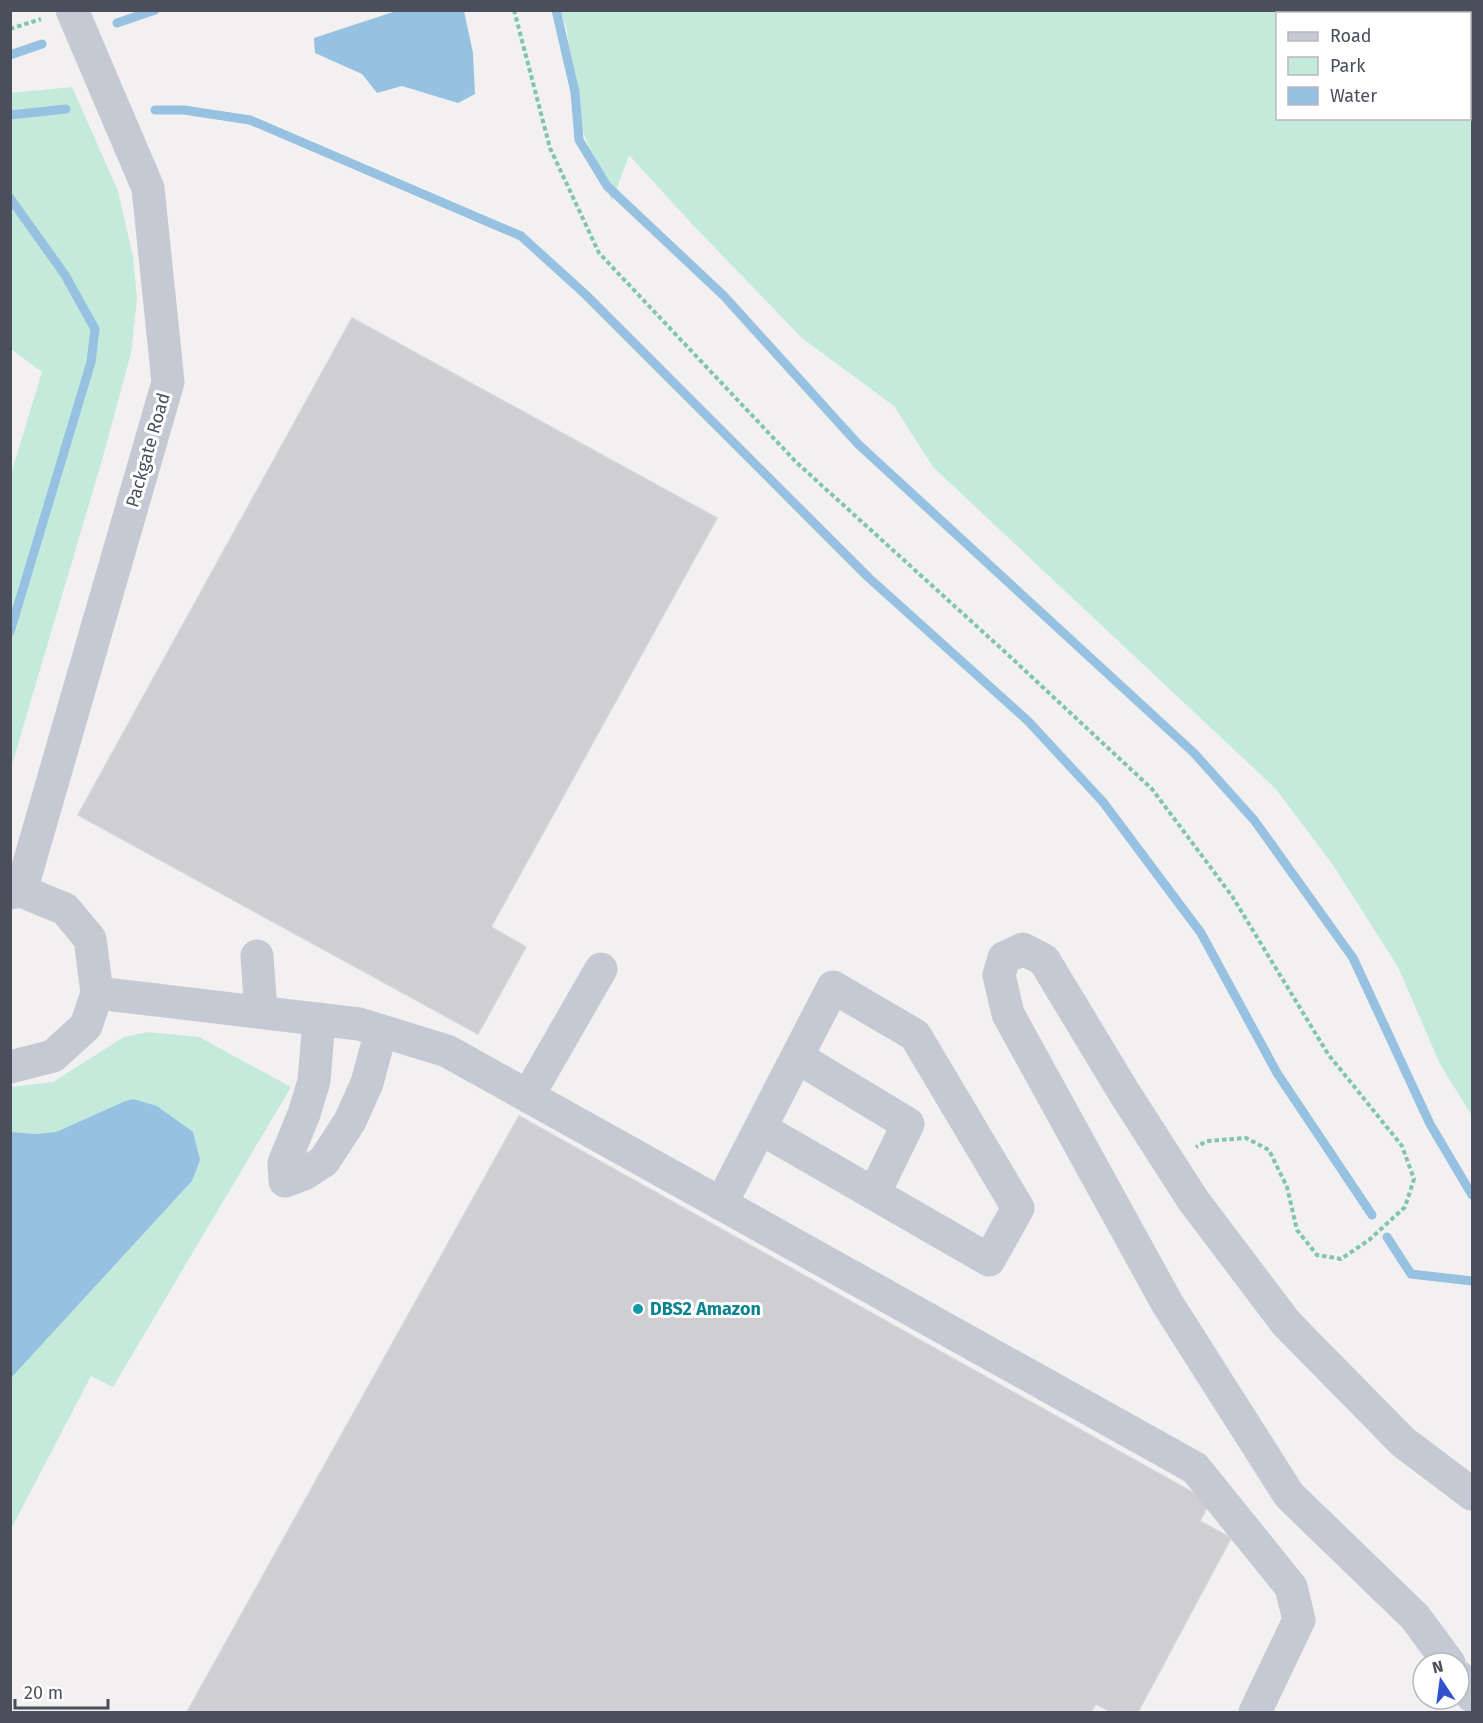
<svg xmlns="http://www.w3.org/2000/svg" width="1483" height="1723" font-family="'Fira Sans',sans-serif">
<rect width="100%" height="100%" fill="#f2f0f0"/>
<path fill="#c4eadb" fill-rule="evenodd" d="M560,11H1472V1116L1440,1064L1398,967L1333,865L1275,788L933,467L894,406L802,338L692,224L629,155L612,201L583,132L566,26ZM1278,14H1470V118H1278Z
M72,87L118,191L133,257L137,299L131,353L102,460L11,768V474L42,372L11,349V93Z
M147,1032L199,1037L291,1087L113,1387L91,1376L11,1529V1378L192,1181L123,1102L56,1132L36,1134L11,1132V1087L53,1082L124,1037Z"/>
<path fill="#96c1e1" d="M396,11H464L473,53L475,94L458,103L402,86L377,93L362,74L315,53L314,38Z
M133,1099L157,1106L193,1132L200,1160L192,1181L11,1378V1132L36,1134L56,1132L123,1102Z"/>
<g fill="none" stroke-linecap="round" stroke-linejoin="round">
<path stroke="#96c1e1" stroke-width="9" d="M556,10L575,92L579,140L607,186L724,296L858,444L1194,753L1254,820L1353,958L1430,1124L1472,1195
M117,23L155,10
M10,55L42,44
M155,110H184L250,120L521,236L586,295L869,578L1028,721L1103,802L1201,933L1277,1073L1372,1215
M10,115L66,109
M10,198L65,275L95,329L91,362L10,632
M1387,1237L1411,1274L1472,1281"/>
</g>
<path fill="#ceced3" stroke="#d4d5da" stroke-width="1.5" d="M352,318L717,518L491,927L526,947L478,1034L78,815Z
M519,1116L1210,1502L1200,1521L1231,1538L1138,1712H1111L1096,1704L1091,1712H187Z"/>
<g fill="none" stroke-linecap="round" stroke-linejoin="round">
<path stroke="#80c4b1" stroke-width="4" stroke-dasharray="4.5 3" stroke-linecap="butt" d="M514,10L550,148L599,253L796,462L1004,651L1152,789L1232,896L1328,1054L1402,1146L1414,1179L1405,1207L1369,1240L1341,1259L1317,1255L1297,1230L1287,1187L1269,1150L1246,1138L1207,1141L1196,1147
M10,29L41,19"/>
<path stroke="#c5c9d3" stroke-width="33" d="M21,891L168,382L148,188L72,10
M10,893L21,891L65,909L90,939L97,993L86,1026L53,1056L10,1067
M257,956L261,1012
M97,993L359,1024L447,1051L1195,1468L1291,1587L1299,1620L1255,1712
M319,1019L314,1081L304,1114L284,1163L285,1181L304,1174L324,1161L350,1121L367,1083L381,1031
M797,1057L908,1124L874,1194
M528,1096L601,969
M721,1204L833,987L915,1035L1018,1208L989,1260L760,1128
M1449,1663L1415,1617L1289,1495L1167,1303L1008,1014L999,975L1004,958L1023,949L1044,960L1125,1094L1193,1200L1286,1323L1403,1442L1472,1494
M1459,1677L1472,1696"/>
</g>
<circle fill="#0f9aa8" stroke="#fff" stroke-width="2" cx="638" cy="1309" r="6"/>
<g text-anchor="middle" stroke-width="6" stroke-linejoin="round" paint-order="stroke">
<g font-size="18" fill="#4a4f5b" stroke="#fff">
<text transform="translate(148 450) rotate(-74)" y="6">Packgate Road</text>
</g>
<g font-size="18" font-weight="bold" fill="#0d838f" stroke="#fff" text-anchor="start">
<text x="650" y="1315">DBS2 Amazon</text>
</g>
</g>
<rect width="1483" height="1723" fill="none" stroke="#4a4f5b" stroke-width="24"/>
<rect x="1276" y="12" width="195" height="108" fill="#ffffff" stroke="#b7b9bd" stroke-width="1.5"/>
<rect x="1288" y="32" width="30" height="9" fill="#c5c9d3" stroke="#b7b9bd" stroke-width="1.5"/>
<text x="1330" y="42" font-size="18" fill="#4a4f5b">Road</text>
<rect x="1288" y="57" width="30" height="18" fill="#c4eadb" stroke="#b7b9bd" stroke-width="1.5"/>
<text x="1330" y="72" font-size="18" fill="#4a4f5b">Park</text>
<rect x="1288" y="87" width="30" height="18" fill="#96c1e1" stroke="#b7b9bd" stroke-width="1.5"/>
<text x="1330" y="102" font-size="18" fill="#4a4f5b">Water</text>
<g transform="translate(1441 1681) rotate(347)"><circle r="28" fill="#ffffff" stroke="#b7b9bd" stroke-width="1.5"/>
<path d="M0-4.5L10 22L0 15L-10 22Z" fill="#3052cc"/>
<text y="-9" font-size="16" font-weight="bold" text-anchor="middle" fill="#4a4f5b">N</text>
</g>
<path d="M15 1699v9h93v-9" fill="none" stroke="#4a4f5b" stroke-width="3"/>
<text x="24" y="1699" font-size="18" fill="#4a4f5b" stroke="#ffffff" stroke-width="4.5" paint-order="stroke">20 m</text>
</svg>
